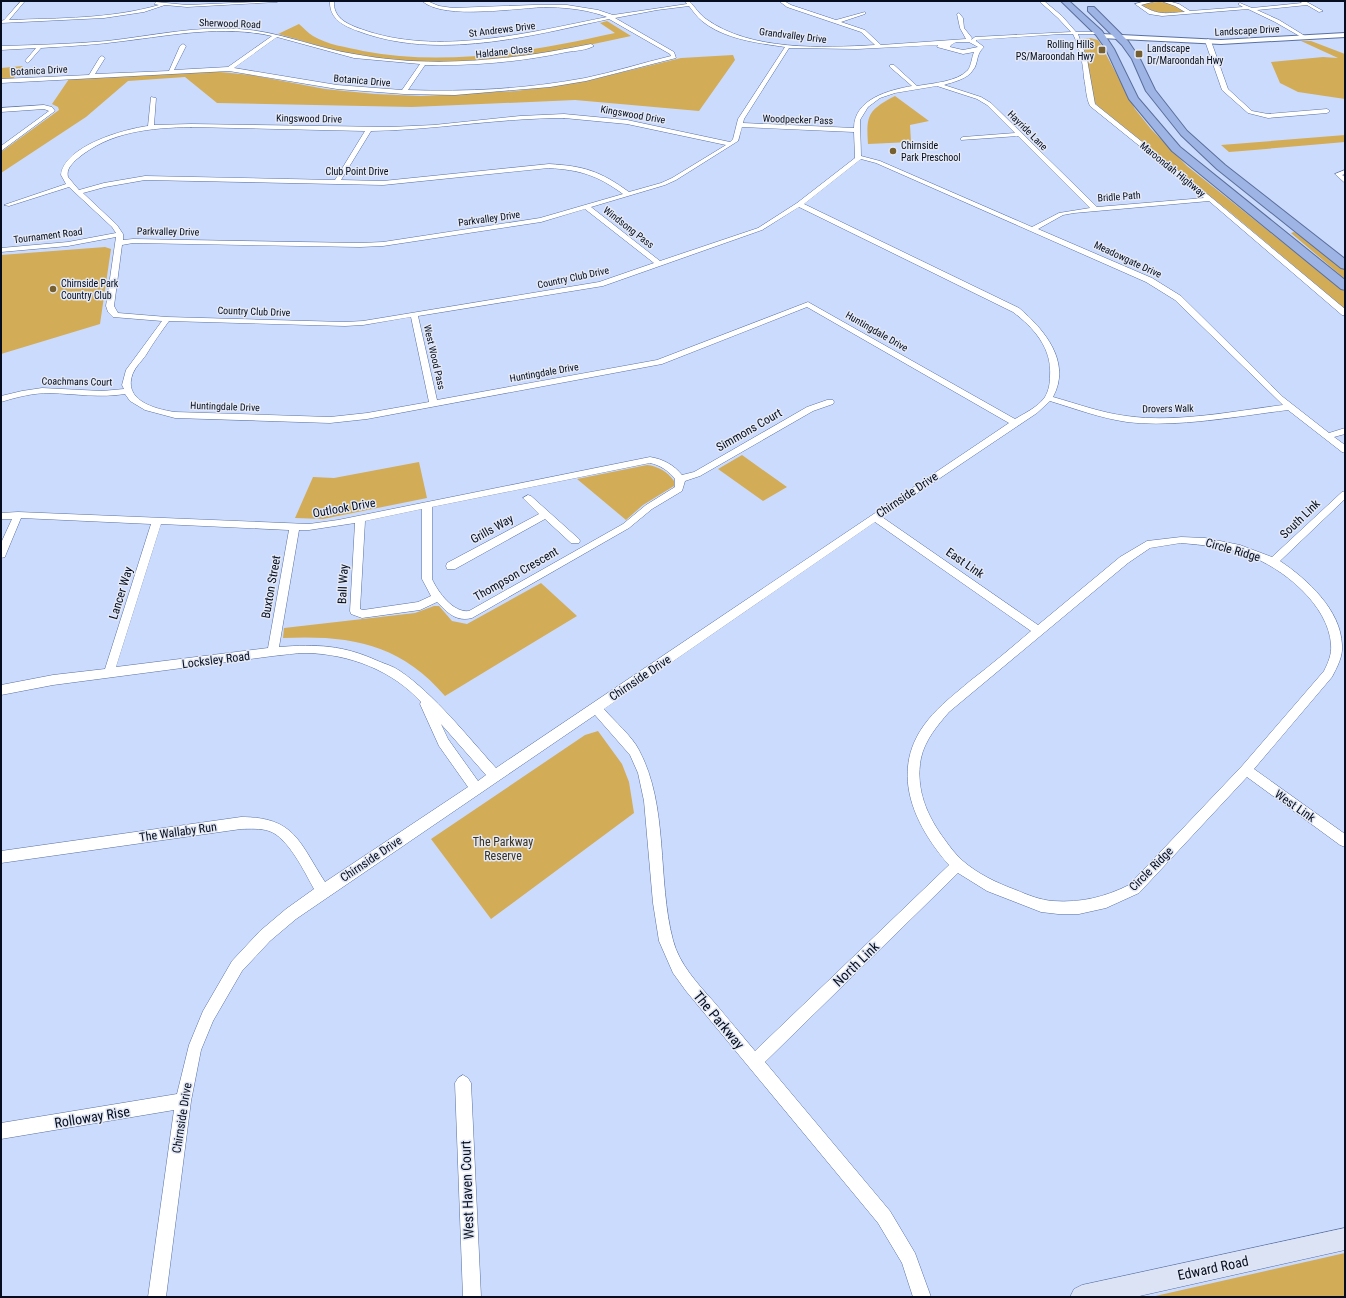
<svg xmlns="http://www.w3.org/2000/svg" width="1346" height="1298" font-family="'Roboto Condensed',sans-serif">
<rect width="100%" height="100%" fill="#cbdbfd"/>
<path fill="#d3ac57" d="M1159,2L1170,3L1185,12L1161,13L1153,11L1140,5L1145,3Z
M607,21L631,36C542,56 448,73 357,55C330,50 304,41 278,34L299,24C304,28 308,33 313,36C328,45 346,47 363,51C447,67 533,51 615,33L600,23Z
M1090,38L1098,40L1100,43L1135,109L1151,129L1187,166L1345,292V309L1231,213L1099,107L1093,101L1083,42V39Z
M1301,41H1311L1345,54V99L1298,92L1280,83L1271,62L1323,57L1338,58Z
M733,55L735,60L699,111L575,100L412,107L217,103L185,77L128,81L86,117L1,173V152L59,110L58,107L52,104L69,79L210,71L251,75L325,89L375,94L421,96L516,91L586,81L681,58Z
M23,66L13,79H1V68Z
M895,96L929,121L910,125L911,142L868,144C866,115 868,110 895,96Z
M1345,135V142L1242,151L1229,152L1221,145Z
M1294,232L1319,249L1345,269V279L1291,233Z
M105,247L111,249L100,324L1,354V255Z
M742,455L787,487L763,501L718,469Z
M419,462L427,498L323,519L295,518L313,477L334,478Z
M647,465C658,466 668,472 674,481V486L643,505L626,520L577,479Z
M541,583L577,616L445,696C400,643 349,635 283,638L284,628L415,613L434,606H439L452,621L467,624Z
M598,731L622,764L629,782L634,813L491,919L431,839L585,735Z
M1345,1253V1297H1151Z"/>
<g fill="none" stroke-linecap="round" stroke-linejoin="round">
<defs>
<path id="minor" d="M21,1H25L9,20C60,18 110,19 159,5L154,4L156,2L187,5L279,1L277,2L187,7L165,5L144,12L104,18L1,23V21L4,20Z
M330,1H334C333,18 347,24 361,29C437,57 531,32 607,17C589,10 570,8 550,7C519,7 445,21 422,1H427L439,6L453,8L533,5H567L598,10L613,15L687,4L685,1H689C695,7 700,15 706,19C750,51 823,48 875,45L861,32L787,7L779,1H784L791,5L836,20L865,12V14L841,22L865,30L881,45L966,39L960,28L957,14L959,13L963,18L964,28L972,38L971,40L975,37L1071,32L1058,18L1039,1H1044L1062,16L1076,32H1099L1101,33L1099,34H1078L1087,59L1095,104L1212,198L1345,309V315H1342L1209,201L1074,213L1063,215L1038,229L1152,278L1181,296L1283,397L1329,433L1345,428V434L1334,437L1345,445V453L1342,452L1288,410C1239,416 1176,428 1127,422C1100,418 1076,409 1050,401L1037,413L882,517L1038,625L1120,557L1147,541L1181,537L1205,538L1240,545L1272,557L1342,492L1345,491V499L1280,561C1307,579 1341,610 1342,645C1343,657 1337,667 1332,677L1254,769L1345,834V847L1340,845L1247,777L1139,893L1106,908L1079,914H1058L1041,912L987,891L958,873L765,1062L890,1211L915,1253L931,1297H913L902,1263L878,1223L686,991L673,973L659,941L653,903L644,801L638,773L630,755L595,715L296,919L270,941L242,971L213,1021L201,1050L191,1101L166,1297H148L174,1110L1,1139V1123L177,1094L189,1045L203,1011L232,961L260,931L286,909L314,889C305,873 288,837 269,831C260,828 250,829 241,829L1,863V851L241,817C295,817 299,842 325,882L468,787L439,746L420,704L421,702C392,670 349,654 306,653C295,653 284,655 273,656L53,685L1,695V685L53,675L105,669L151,524L21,518L6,554L5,557L1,558V543L12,519H1V513L18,512L309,524L338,520L650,457C663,459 674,465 682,475L694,472L807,407L827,400H833L834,402L833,404L813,411L700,476L685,481L682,491L652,509L629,528L472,618C456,622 448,613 437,602L420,610L362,618L351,614L350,611L355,523L309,530H299L279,647C317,644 343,645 378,661C385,664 393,666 400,671C434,694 468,737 496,768L1009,423L807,307L662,364L367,419L330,423L175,418L145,410L130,401L125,394C101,398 75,394 50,393C33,393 17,397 1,402V396L22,391L42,388L102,391L124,389L122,385L126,370L162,321L113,317L108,312L106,306L116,237L68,246L1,252V248L68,242L116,233L112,227L69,187L9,206L4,205L66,184L61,175C64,146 124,129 148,126L151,97L156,98L154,125L191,124L390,127L434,125L520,116L564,114L627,120L730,142L733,139L738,119L785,47C757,43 724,39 702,21C697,17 693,11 689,6L657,10L615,18L674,52L676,58L586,81L550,87L455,95L404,94L337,89L229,71L1,83V79L89,75L100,57L102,56L105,58L95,74L169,71L180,46L183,44L186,46L174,70L228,67L272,36C223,25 173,35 124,41C96,45 69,46 41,48L28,63L25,61L36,48L1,50V46C36,45 72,44 107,41C151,36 194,26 239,29C279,31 315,48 354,54C433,69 513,60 591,44L594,46C587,50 575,51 567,52C520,62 473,66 425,65L408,90C467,92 526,89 585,78C614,72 642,63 671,56L670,54L609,19C530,36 437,61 358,31C344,26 329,19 330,1ZM1061,34H1073C1080,48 1083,63 1084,78C1086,87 1086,98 1090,106L1204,198L1097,207L991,103L981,97L944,85C953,82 968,79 973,70C979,63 975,55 984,47L976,41V40ZM277,37L354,58L420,64L402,90L337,85L234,68ZM956,42H969L978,47L963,50L950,47L951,45ZM938,45L937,47L963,54L974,52C972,57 971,66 968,70C957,82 933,83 917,86L894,65H890V67L912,86C889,90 854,99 854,128L743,123L744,119L789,48L857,49ZM937,86L977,99L987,105L1015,133L963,137L961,138V140L1018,136L1090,208L1059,213L1032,227L880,161L861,156L860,120L868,107L880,98L895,93ZM564,118L627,124L726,145L672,178L661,183L629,192C600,171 584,166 549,164L383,181L341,180L371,131C435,130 499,118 564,118ZM191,127L365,131L335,180L145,176L104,183L79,190L68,177C66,169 72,164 77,159C110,131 151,128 191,127ZM742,127L854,132L855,158L797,203L758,228L660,261L591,207L665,185L676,180L738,141ZM861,159L876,163L1146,282L1175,300L1283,405C1234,411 1176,423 1127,416C1102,413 1078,404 1053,397C1072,362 1044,329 1019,308L804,204ZM549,168C580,170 597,175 623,194L540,218L383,242L360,243L133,239L123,240V234L117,225L83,193L105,187L145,180L383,185ZM799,207L1013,312C1034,328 1052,348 1050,376C1050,383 1049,390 1045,397C1038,407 1025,413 1015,419L808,302L657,360L437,400L418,316L603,286L762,230ZM585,209L654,263L599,282L363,321L345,322L167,317L118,313L114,306L122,245L133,243L360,247L383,246L541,222ZM411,317L429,402L367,413L330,417L175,412C154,409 122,400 133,373C136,366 142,361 146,355C153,343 161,332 169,321L345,326L363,325ZM650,463C660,465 669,471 675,479V487L646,505L623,524L469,611C453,613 438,592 432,579V507ZM422,509V579L431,596L418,602L363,610L360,609L365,521ZM875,522L1031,631C1011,648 991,665 970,681C955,694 940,705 928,720C888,769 913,824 949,865L755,1051C741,1035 728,1018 714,1002C698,984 679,964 673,940C657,879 669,806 639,750C632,736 614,721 604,709ZM161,524L289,530L268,648L116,667ZM1181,543C1203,545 1226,547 1247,555C1282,567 1329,605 1331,645C1332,654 1328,663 1324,671L1242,766L1129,885C1105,897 1081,903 1053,901C1040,900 1028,895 1016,890C997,883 978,874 963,861C956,855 950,847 945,840C927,816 915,789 921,758C925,740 937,726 949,712L1128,563L1150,548ZM441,724L486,775L478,781L448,739Z
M1146,1H1156L1141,5C1159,16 1165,13 1185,12L1175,6L1161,1H1168L1179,4L1190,11L1243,7L1238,4L1240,3L1252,8L1302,3L1299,1H1305L1323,11L1319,12L1307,5L1257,10L1279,20L1305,36V38H1303L1275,22L1248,9L1162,16L1149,14L1135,4Z
M1208,39L1211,41L1228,89L1252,111L1268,114L1327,109L1330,111L1327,113L1268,118L1248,113L1222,90L1205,41Z
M44,105L52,107L55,111L1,151V146L49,111L44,109L1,112V108Z
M1345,170V174L1342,175L1345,177V183L1335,174Z
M528,495L531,496L579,539L580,541L579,543H571L545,519L455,569H447L446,566L447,563L539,514L523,498Z
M463,1075L468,1078L471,1083L481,1297H463L455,1083L458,1078Z"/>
<path id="tertiary" d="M1345,33V37L1221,44L1101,38L1098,36L1101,34L1221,40Z"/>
<path id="secondary" d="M1345,1228V1250L1135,1297H1070L1074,1289L1082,1285Z"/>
<path id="trunk" d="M1061,1H1069L1102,31L1114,49L1138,98L1180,147L1345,280V290L1341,289L1172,151L1129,99L1106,49L1096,35Z
M1088,7H1094L1128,41L1140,59L1155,90L1187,131L1225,165L1345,259V269L1341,268L1217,169L1181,135L1146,91L1132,59L1122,45L1088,11Z"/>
</defs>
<use href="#minor" stroke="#5970a2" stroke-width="1"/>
<use href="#tertiary" stroke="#5970a2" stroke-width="2"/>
<use href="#secondary" stroke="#5970a2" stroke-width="1"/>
<use href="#trunk" stroke="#596e9a" stroke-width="2"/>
<use href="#minor" fill="#fff" fill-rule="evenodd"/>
<use href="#tertiary" fill="#fff" fill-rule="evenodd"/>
<use href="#secondary" fill="#dbe3f5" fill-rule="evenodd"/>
<use href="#trunk" fill="#9eb4e4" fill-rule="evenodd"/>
</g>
<g fill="#765f2f" stroke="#e3e8f4" stroke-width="1.5">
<rect x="1098" y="46" width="8" height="8" rx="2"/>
<rect x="1135" y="50" width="8" height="8" rx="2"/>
<circle cx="893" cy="151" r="4"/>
<circle cx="53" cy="289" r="4"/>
</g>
<g text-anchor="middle" stroke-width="3" stroke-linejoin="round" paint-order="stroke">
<g font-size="10" fill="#050d1f" stroke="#e3e8f4">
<text transform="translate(230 23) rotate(2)" y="4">Sherwood Road</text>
<text transform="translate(502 29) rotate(-7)" y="4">St Andrews Drive</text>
<text transform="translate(1247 30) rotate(-3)" y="4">Landscape Drive</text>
<text transform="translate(793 35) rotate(7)" y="4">Grandvalley Drive</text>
<text transform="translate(504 51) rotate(-6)" y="4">Haldane Close</text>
<text transform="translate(39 70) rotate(-3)" y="4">Botanica Drive</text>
<text transform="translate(362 80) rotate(5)" y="4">Botanica Drive</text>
<text transform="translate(633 114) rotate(10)" y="4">Kingswood Drive</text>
<text transform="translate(309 118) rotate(1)" y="4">Kingswood Drive</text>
<text transform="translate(798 119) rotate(2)" y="4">Woodpecker Pass</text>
<text transform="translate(1028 130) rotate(45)" y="4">Hayride Lane</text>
<text transform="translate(1173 169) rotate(39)" y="4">Maroondah Highway</text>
<text x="357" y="175">Club Point Drive</text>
<text transform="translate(1119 196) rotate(-4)" y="4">Bridle Path</text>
<text transform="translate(489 218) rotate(-8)" y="4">Parkvalley Drive</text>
<text transform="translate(629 227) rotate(38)" y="4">Windsong Pass</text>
<text transform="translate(168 231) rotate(1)" y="4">Parkvalley Drive</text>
<text transform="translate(48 235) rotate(-7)" y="4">Tournament Road</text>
<text transform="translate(1128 259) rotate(25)" y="4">Meadowgate Drive</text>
<text transform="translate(573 277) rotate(-12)" y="4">Country Club Drive</text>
<text transform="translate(254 311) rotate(2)" y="4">Country Club Drive</text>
<text transform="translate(877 331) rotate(30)" y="4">Huntingdale Drive</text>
<text transform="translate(435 357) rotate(77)" y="4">West Wood Pass</text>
<text transform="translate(544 372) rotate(-10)" y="4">Huntingdale Drive</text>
<text transform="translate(77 381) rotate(1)" y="4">Coachmans Court</text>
<text transform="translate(225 406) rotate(2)" y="4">Huntingdale Drive</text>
<text transform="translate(1168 408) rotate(-1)" y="4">Drovers Walk</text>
</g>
<g font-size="10" fill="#050d1f" stroke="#e3e8f4" text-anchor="start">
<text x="1094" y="48" text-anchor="end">Rolling Hills<tspan x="1094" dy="12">PS/Maroondah Hwy</tspan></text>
<text x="1147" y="52">Landscape<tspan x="1147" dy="12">Dr/Maroondah Hwy</tspan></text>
<text x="901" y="149">Chirnside<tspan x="901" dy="12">Park Preschool</tspan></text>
<text x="61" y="287">Chirnside Park<tspan x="61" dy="12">Country Club</tspan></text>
</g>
<g font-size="12" fill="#050d1f" stroke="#e3e8f4">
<text transform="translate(749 430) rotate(-30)" y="4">Simmons Court</text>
<text transform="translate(907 495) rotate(-34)" y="4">Chirnside Drive</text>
<text transform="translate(344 508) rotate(-10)" y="4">Outlook Drive</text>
<text transform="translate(1300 519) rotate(-44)" y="4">South Link</text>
<text transform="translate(492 529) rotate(-29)" y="4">Grills Way</text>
<text transform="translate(1233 550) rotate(16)" y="4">Circle Ridge</text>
<text transform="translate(965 563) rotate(35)" y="4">East Link</text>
<text transform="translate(516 574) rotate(-30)" y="4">Thompson Crescent</text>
<text transform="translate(343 584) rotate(-87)" y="4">Ball Way</text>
<text transform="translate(271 587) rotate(-80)" y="4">Buxton Street</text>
<text transform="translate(121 593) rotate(-73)" y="4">Lancer Way</text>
<text transform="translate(216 660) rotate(-7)" y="4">Locksley Road</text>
<text transform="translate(640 678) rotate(-34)" y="4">Chirnside Drive</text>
<text transform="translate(1295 806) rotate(35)" y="4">West Link</text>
<text transform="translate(178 832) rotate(-8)" y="4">The Wallaby Run</text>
<text transform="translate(371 859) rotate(-34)" y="4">Chirnside Drive</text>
<text transform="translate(1151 869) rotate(-45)" y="4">Circle Ridge</text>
<text transform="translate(182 1118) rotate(-81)" y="4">Chirnside Drive</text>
</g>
<g font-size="12" fill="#3b311c" stroke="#e3e8f4">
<text x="503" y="846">The Parkway<tspan x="503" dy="14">Reserve</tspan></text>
</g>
<g font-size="14" fill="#050d1f" stroke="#e3e8f4">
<text transform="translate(856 964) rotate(-44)" y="5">North Link</text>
<text transform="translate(719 1020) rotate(50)" y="5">The Parkway</text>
<text transform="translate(92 1117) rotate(-9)" y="5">Rolloway Rise</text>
<text transform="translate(467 1190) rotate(-92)" y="5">West Haven Court</text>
<text transform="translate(1213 1268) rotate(-12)" y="5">Edward Road</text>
</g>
</g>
<rect width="1346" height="1298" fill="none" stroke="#050d1f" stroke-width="4"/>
</svg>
